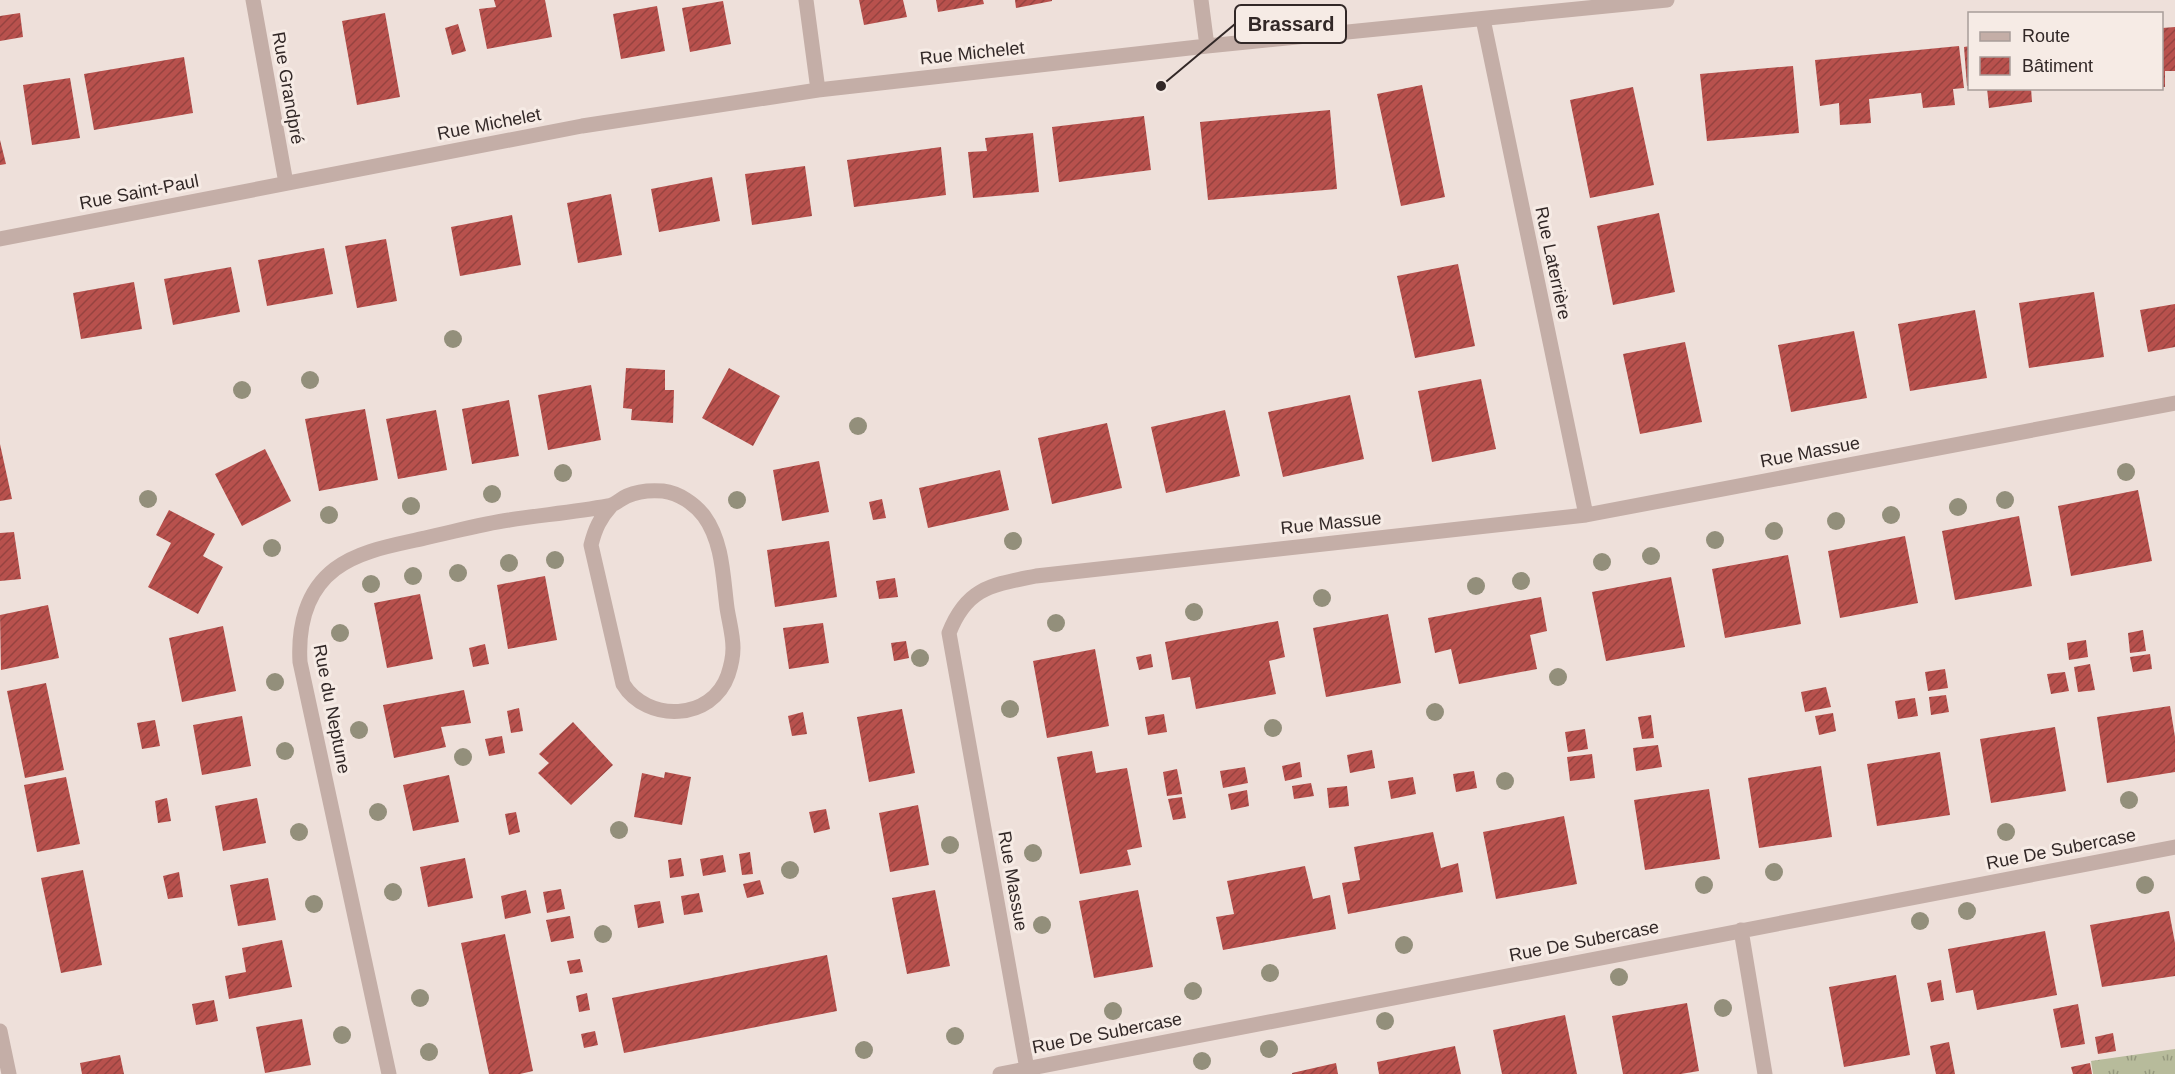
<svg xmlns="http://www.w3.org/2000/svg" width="2175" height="1074" font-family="Helvetica,sans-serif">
<defs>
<pattern id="park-tufts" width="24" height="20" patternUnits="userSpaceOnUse" patternTransform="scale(1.5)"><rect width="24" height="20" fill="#b7bb9b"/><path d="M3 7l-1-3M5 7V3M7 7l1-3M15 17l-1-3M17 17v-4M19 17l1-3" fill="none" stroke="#95987e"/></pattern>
<pattern id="building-hatch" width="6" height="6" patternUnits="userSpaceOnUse" patternTransform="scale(1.5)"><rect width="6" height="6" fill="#b8514d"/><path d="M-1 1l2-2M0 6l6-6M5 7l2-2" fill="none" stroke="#964340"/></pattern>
</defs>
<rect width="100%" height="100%" fill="#eee0da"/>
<path fill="url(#park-tufts)" d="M2175,1049V1074H2093L2091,1061Z"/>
<path fill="url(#building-hatch)" d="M494,0H545L552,37L487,49L479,9L496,7Z
M859,0H903L907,17L864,25Z
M936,0H983L984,4L938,12Z
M1015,0H1052V1L1016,8Z
M723,1L731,44L690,52L682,8Z
M657,6L665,51L621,59L613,14Z
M20,13L23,37L0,41V16Z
M385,13L400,97L357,105L342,21Z
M458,24L466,51L452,55L445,28Z
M2175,27V71H2165V87H2162V28Z
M1959,46L1964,88L1953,89L1955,105L1923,108L1921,93L1869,99L1871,123L1840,125L1839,103L1820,106L1815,60Z
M1970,46V86H1967L1964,47Z
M184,57L193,113L94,130L84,74Z
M1793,66L1799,133L1707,141L1700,74Z
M70,78L80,138L32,145L23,85Z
M1422,85L1445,197L1401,206L1377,94Z
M1633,87L1654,185L1590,198L1570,100Z
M1987,88H2031L2032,102L1989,108Z
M1330,110L1337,189L1208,200L1200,122Z
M1144,116L1151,170L1059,182L1052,127Z
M1033,133L1039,192L973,198L968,152L987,151L985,138Z
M0,140L6,164L0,165Z
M941,147L946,195L854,207L847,160Z
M805,166L812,216L752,225L745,174Z
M712,177L720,221L659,232L651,189Z
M611,194L622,255L578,263L567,203Z
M1659,213L1675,292L1613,305L1597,226Z
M512,215L521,265L460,276L451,227Z
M386,239L397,301L357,308L345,246Z
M324,248L333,294L267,306L258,260Z
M1458,264L1475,346L1415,358L1397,276Z
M231,267L240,312L173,325L164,279Z
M134,282L142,329L81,339L73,293Z
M2094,292L2104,357L2029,368L2019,303Z
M2175,304V347L2148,352L2140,310Z
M1975,310L1987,378L1910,391L1898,324Z
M1854,331L1867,398L1791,412L1778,345Z
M1685,342L1702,422L1640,434L1623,354Z
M626,368L665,370V390H674L673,423L631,420L632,409L623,408Z
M729,368L780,396L753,446L702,418Z
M1481,379L1496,449L1432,462L1418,391Z
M591,385L601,440L548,450L538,395Z
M1350,395L1364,459L1283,477L1268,412Z
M509,400L519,456L472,464L462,409Z
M365,409L378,480L319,491L305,419Z
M436,410L447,470L398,479L386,419Z
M1225,410L1240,476L1166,493L1151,427Z
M1107,423L1122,488L1052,504L1038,438Z
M0,444L12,499L0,501Z
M265,449L291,501L242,526L215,474Z
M819,461L829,512L782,521L773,470Z
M1000,470L1009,510L928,528L919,488Z
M2138,490L2152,561L2071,576L2058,506Z
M882,499L886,518L873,520L869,502Z
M169,510L215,534L203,556L223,567L198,614L148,587L171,543L156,535Z
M2019,516L2032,586L1955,600L1942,531Z
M14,532L21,579L0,581V533Z
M1905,536L1918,603L1840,618L1828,551Z
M829,541L837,597L775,607L767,550Z
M1788,555L1801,624L1725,638L1712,569Z
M545,576L557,640L508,649L497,585Z
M1671,577L1685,647L1606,661L1592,592Z
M895,578L898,597L879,599L876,581Z
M420,594L433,659L387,668L374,603Z
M1541,597L1547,631L1530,635L1537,669L1459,684L1451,649L1435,653L1428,618Z
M48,605L59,658L1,670L0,615Z
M1388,614L1401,683L1326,697L1313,628Z
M1278,621L1285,657L1269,661L1276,694L1196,709L1190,677L1172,680L1165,642Z
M823,623L829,663L789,669L783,628Z
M223,626L236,691L182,702L169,638Z
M2143,630L2146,651L2130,653L2128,633Z
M2086,640L2088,657L2069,660L2067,643Z
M906,641L909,658L894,661L891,643Z
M485,644L489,664L473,667L469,648Z
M1095,649L1109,726L1047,738L1033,661Z
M1151,654L1153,667L1139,670L1136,657Z
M2150,654L2152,669L2133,672L2130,657Z
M2090,664L2095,690L2078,692L2074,667Z
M1945,669L1948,688L1928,691L1925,672Z
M2065,672L2069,691L2051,694L2047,674Z
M46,683L64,770L25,778L7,691Z
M1826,687L1831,707L1805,712L1801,692Z
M464,690L471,723L441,727L446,747L394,758L383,705Z
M1946,695L1949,712L1931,715L1929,697Z
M1915,698L1918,716L1898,719L1895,701Z
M2170,706L2175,737V772L2107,783L2097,717Z
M519,708L523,731L511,733L507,711Z
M902,709L915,773L869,782L857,717Z
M803,712L807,734L792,736L788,716Z
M1833,713L1836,731L1819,735L1815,716Z
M1164,714L1167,732L1148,735L1145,717Z
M1651,715L1654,738L1642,739L1638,717Z
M242,716L251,766L202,775L193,725Z
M155,720L160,746L142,749L137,723Z
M573,722L613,765L571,805L538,773L549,763L539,754Z
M2055,727L2066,791L1991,803L1980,739Z
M1585,729L1588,749L1568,752L1565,732Z
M502,736L505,753L489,756L485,739Z
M1658,745L1662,767L1636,771L1633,748Z
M1372,750L1375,768L1350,773L1347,755Z
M1092,751L1096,773L1127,768L1142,847L1127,850L1131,865L1080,874L1057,757Z
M1940,752L1950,815L1877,826L1867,764Z
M1592,754L1595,778L1570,781L1567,757Z
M1300,762L1302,777L1285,781L1282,766Z
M1821,766L1832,837L1759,848L1748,778Z
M1245,767L1248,783L1223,788L1220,771Z
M1177,769L1182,794L1167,796L1163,772Z
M1474,771L1477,788L1456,792L1453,774Z
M665,772L691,777L682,825L634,817L642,773L664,778Z
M449,775L459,822L413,831L403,785Z
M66,777L80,844L37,852L24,785Z
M1413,777L1416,794L1391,799L1388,781Z
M1311,783L1314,796L1294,799L1292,786Z
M1347,786L1349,806L1329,808L1327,788Z
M1709,789L1720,859L1645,870L1634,800Z
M1247,790L1249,806L1231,810L1228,794Z
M1182,797L1186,818L1173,820L1168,799Z
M167,798L171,821L158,823L155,801Z
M257,798L266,843L223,851L215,806Z
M918,805L929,865L890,872L879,813Z
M826,809L830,829L814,833L809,812Z
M516,812L520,832L509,835L505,814Z
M1564,816L1577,884L1496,899L1483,832Z
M1433,832L1441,868L1458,863L1463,892L1348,914L1342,883L1360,880L1354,847Z
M750,852L753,874L742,875L739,854Z
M723,855L726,872L703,876L700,859Z
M465,858L473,898L428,907L420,867Z
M681,858L684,876L670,878L668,860Z
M1305,866L1313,899L1330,895L1336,929L1223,950L1216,917L1234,914L1227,881Z
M83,870L102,965L61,973L41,878Z
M179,872L183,897L168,899L163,876Z
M268,878L276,920L238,926L230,885Z
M760,880L764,894L747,898L743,884Z
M561,889L565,909L547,913L543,892Z
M526,890L531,913L505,919L501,896Z
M935,890L950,966L907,974L892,898Z
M1138,890L1153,967L1094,978L1079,901Z
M699,893L703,912L684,915L681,896Z
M660,901L664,923L638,928L634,905Z
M2169,911L2175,943V976L2102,987L2090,925Z
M570,916L574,938L551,942L546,920Z
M2045,931L2057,995L1977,1010L1973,990L1956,993L1948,949Z
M505,934L533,1071L520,1074H489L461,943Z
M282,940L292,987L229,999L225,976L246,972L242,948Z
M827,955L837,1011L624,1053L612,998Z
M580,959L583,972L570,974L567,961Z
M1896,975L1910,1055L1844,1067L1829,987Z
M1941,980L1944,1000L1931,1002L1927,983Z
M587,993L590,1010L579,1012L576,996Z
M214,1000L218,1021L196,1025L192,1004Z
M1687,1003L1699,1071L1681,1074H1623L1612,1016Z
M2078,1004L2085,1044L2061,1048L2053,1009Z
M1565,1015L1577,1074H1502L1493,1030Z
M302,1019L311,1065L265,1073L256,1027Z
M595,1031L598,1045L584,1048L581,1034Z
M2113,1033L2116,1051L2098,1054L2095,1037Z
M1949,1042L1955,1074H1936L1930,1046Z
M1455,1046L1461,1074H1379L1377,1062Z
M120,1055L124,1074H82L80,1063Z
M1336,1063L1338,1074H1292V1073Z
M2090,1063L2092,1074H2073L2071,1067Z"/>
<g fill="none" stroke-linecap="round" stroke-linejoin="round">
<path stroke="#c4aea7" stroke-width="15" d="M253,0L286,183
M806,0L818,90
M1201,0L1207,46
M1483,19L1586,515
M0,239L582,126L818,90L1207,46L1667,0
M1741,930L1765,1074
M0,1031L9,1074
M1027,1069L949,633C967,587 992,585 1036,576L1586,515L2175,403
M389,1074L300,662C298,627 306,591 335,569C360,550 395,545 425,538C453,532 481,524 509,520C542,515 575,512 608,506C615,505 620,499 627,496C638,491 651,490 663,491C679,493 695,504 704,516C723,542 723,578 727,608C729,621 733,635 733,648C733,657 731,666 728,675C712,721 647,723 623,684L591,545C595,529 600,518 611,506
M1000,1074L2175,847"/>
</g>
<g fill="#938f7b">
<circle cx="453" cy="339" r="9"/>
<circle cx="310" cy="380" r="9"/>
<circle cx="242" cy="390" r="9"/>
<circle cx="858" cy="426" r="9"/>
<circle cx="2126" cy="472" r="9"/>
<circle cx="563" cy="473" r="9"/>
<circle cx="492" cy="494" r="9"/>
<circle cx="148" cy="499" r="9"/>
<circle cx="737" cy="500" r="9"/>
<circle cx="2005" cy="500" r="9"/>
<circle cx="411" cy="506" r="9"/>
<circle cx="1958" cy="507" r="9"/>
<circle cx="329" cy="515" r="9"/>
<circle cx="1891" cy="515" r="9"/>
<circle cx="1836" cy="521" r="9"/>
<circle cx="1774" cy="531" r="9"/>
<circle cx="1715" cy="540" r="9"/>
<circle cx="1013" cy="541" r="9"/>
<circle cx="272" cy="548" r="9"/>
<circle cx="1651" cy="556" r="9"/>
<circle cx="555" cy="560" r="9"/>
<circle cx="1602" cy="562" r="9"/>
<circle cx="509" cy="563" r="9"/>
<circle cx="458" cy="573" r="9"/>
<circle cx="413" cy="576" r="9"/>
<circle cx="1521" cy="581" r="9"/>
<circle cx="371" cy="584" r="9"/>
<circle cx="1476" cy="586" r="9"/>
<circle cx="1322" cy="598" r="9"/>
<circle cx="1194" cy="612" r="9"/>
<circle cx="1056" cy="623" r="9"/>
<circle cx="340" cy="633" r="9"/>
<circle cx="920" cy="658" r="9"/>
<circle cx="1558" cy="677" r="9"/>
<circle cx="275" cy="682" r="9"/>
<circle cx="1010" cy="709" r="9"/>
<circle cx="1435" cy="712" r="9"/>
<circle cx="1273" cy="728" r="9"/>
<circle cx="359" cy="730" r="9"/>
<circle cx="285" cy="751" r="9"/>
<circle cx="463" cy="757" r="9"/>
<circle cx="1505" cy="781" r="9"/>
<circle cx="2129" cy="800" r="9"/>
<circle cx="378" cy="812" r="9"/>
<circle cx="619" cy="830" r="9"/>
<circle cx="299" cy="832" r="9"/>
<circle cx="2006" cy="832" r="9"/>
<circle cx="950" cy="845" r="9"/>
<circle cx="1033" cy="853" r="9"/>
<circle cx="790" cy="870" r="9"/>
<circle cx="1774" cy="872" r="9"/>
<circle cx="1704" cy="885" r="9"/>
<circle cx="2145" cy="885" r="9"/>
<circle cx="393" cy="892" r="9"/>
<circle cx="314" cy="904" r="9"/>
<circle cx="1967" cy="911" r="9"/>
<circle cx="1920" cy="921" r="9"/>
<circle cx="1042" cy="925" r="9"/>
<circle cx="603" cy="934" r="9"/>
<circle cx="1404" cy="945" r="9"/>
<circle cx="1270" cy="973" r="9"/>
<circle cx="1619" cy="977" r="9"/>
<circle cx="1193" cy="991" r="9"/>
<circle cx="420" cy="998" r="9"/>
<circle cx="1723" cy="1008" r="9"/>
<circle cx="1113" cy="1011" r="9"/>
<circle cx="1385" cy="1021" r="9"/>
<circle cx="342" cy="1035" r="9"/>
<circle cx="955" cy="1036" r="9"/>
<circle cx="1269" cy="1049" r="9"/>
<circle cx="864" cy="1050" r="9"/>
<circle cx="429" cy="1052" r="9"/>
<circle cx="1202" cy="1061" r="9"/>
</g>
<g text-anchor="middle" stroke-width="6" stroke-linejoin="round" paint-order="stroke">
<g font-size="18" fill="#322827" stroke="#f6ebe5">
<text transform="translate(972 53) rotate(-6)" y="6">Rue Michelet</text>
<text transform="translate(288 88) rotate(80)" y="6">Rue Grandpré</text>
<text transform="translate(489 124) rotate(-11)" y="6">Rue Michelet</text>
<text transform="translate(139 192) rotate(-11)" y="6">Rue Saint-Paul</text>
<text transform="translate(1553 263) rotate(78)" y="6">Rue Laterrière</text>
<text transform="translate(1810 452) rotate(-11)" y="6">Rue Massue</text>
<text transform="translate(1331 523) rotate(-6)" y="6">Rue Massue</text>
<text transform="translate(332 709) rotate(79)" y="6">Rue du Neptune</text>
<text transform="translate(2061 849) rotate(-11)" y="6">Rue De Subercase</text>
<text transform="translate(1013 881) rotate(80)" y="6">Rue Massue</text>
<text transform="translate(1584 941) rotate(-11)" y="6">Rue De Subercase</text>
<text transform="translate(1107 1033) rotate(-11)" y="6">Rue De Subercase</text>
</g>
</g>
<path fill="none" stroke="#322827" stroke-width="2" d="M1161 86L1235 24"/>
<circle fill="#322827" stroke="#f6ebe5" stroke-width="2" cx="1161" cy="86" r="6"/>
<rect fill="#f6ebe5" stroke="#322827" stroke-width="2" x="1235" y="5" width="111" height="38" rx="6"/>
<g font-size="20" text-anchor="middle" font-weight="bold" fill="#322827">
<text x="1291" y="31">Brassard</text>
</g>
<rect x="1968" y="12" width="195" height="78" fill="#f6ebe5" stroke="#a89d99" stroke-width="1.5"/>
<rect x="1980" y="32" width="30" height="9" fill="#c4aea7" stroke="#a89d99" stroke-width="1.5"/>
<text x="2022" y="42" font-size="18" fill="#322827">Route</text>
<rect x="1980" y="57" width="30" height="18" fill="url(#building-hatch)" stroke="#a89d99" stroke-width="1.5"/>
<text x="2022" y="72" font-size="18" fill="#322827">Bâtiment</text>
</svg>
